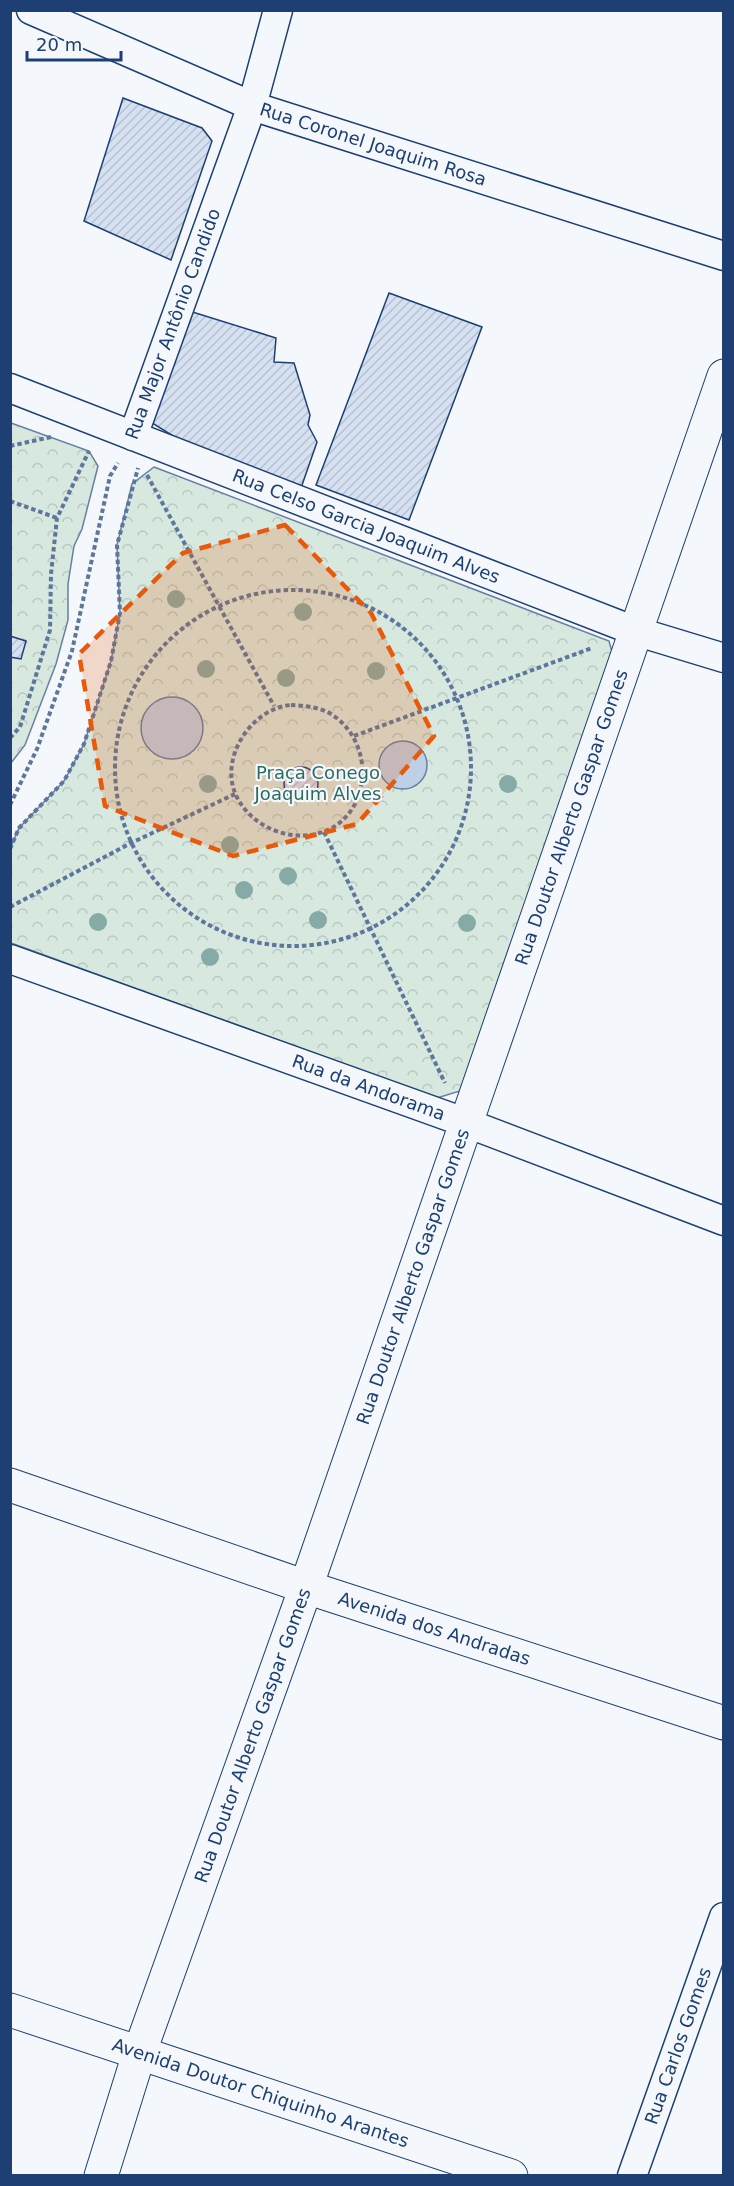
<svg xmlns="http://www.w3.org/2000/svg" width="734" height="2186" font-family="'DejaVu Sans',sans-serif">
<defs>
<pattern id="forest-crowns" width="20" height="18" patternUnits="userSpaceOnUse" patternTransform="scale(1.5)"><rect width="20" height="18" fill="#d7e8df"/><path d="M2 6a3 3 0 1 1 6 0M12 15a3 3 0 1 1 6 0" fill="none" stroke="#b8c8c3"/></pattern>
<pattern id="building-hatch" width="6" height="6" patternUnits="userSpaceOnUse" patternTransform="scale(1.5)"><rect width="6" height="6" fill="#d5e0f0"/><path d="M-1 1l2-2M0 6l6-6M5 7l2-2" fill="none" stroke="#b6c1d1"/></pattern>
</defs>
<rect width="100%" height="100%" fill="#f4f7fb"/>
<path fill="url(#forest-crowns)" stroke="#687fa3" stroke-width="1.5" d="M11,423L89,451L98,466L82,529L74,546L68,584V620L56,664L25,745L11,763Z
M154,467L609,641L612,652L460,1091L437,1098L11,943L10,849L19,828L64,781L84,744L111,661L120,613L117,545L132,484Z"/>
<path fill="#bed0e5" stroke="#687fa3" stroke-width="1.5" d="M141 728a31 31 0 1 1 62 0a31 31 0 1 1-62 0Z
M379 765a24 24 0 1 1 48 0a24 24 0 1 1-48 0Z"/>
<path fill="url(#building-hatch)" stroke="#1d3f73" stroke-width="1.5" d="M123,98L202,128L212,141L171,260L84,221Z
M389,293L482,327L409,520L316,485Z
M186,310L276,338L274,362L294,363L310,415L308,425L317,442L301,488L197,451L149,421Z
M10,636L26,641L21,659L10,657Z
M284 784a17 17 0 1 1 34 0a17 17 0 1 1-34 0Z"/>
<g fill="none" stroke-linecap="round" stroke-linejoin="round">
<defs>
<g id="street">
<path id="s1" d="M31,10L252,106L724,256"/>
<path id="s2" d="M10,388L635,631L724,658"/>
<path d="M133,436L252,106L278,10"/>
<path id="s3" d="M10,959L464,1122L724,1221"/>
<path id="s4" d="M632,2176L724,1917"/>
</g>
<g id="secondary">
<path id="s5" d="M10,1485L306,1587L724,1723"/>
<path id="s6" d="M10,2010L511,2176"/>
<path id="s7" d="M101,2176L139,2054L306,1587L724,376"/>
</g>
</defs>
<use href="#street" stroke="#1d3f73" stroke-width="31"/>
<use href="#secondary" stroke="#1d3f73" stroke-width="35"/>
<path stroke="#5e769c" stroke-width="4" stroke-dasharray="4.5 3" stroke-linecap="butt" d="M10,446L51,437
M147,475L274,706
M10,501L57,518
M115 768a178 178 0 1 1 356 0a178 178 0 1 1-356 0Z
M291,705C305,706 322,707 334,716C380,749 369,827 310,835C280,839 247,822 235,793C220,755 253,708 291,705Z
M354,736L592,648
M10,738L20,727L50,630L51,574L57,518L89,451
M10,805L37,749L72,651L110,476L118,463
M324,832L445,1083
M10,849L19,828L64,781L84,744L111,661L120,613L117,545L138,468
M10,907L131,843L235,794"/>
<use href="#street" stroke="#f4f7fb" stroke-width="28"/>
<use href="#secondary" stroke="#f4f7fb" stroke-width="33"/>
</g>
<g fill="#86aba6">
<circle cx="176" cy="599" r="9"/>
<circle cx="303" cy="612" r="9"/>
<circle cx="206" cy="669" r="9"/>
<circle cx="376" cy="671" r="9"/>
<circle cx="286" cy="678" r="9"/>
<circle cx="208" cy="784" r="9"/>
<circle cx="508" cy="784" r="9"/>
<circle cx="230" cy="845" r="9"/>
<circle cx="288" cy="876" r="9"/>
<circle cx="244" cy="890" r="9"/>
<circle cx="318" cy="920" r="9"/>
<circle cx="98" cy="922" r="9"/>
<circle cx="467" cy="923" r="9"/>
<circle cx="210" cy="957" r="9"/>
</g>
<path fill="#e8590c" fill-opacity="0.2" stroke="#e8590c" stroke-width="4.5" stroke-dasharray="12 8" stroke-linejoin="round" d="M285,525L371,613L434,736L357,824L233,856L105,806L79,654L183,553Z"/>
<g text-anchor="middle" stroke-width="4.5" stroke-linejoin="round" paint-order="stroke">
<g font-size="18" fill="#1d3f73" stroke="#f4f7fb">
<text dy="6" stroke="none"><textPath href="#s1" startOffset="368">Rua Coronel Joaquim Rosa</textPath></text>
<text transform="translate(173 324) rotate(-70)" y="6">Rua Major Antônio Candido</text>
<text dy="6" stroke="none"><textPath href="#s2" startOffset="382">Rua Celso Garcia Joaquim Alves</textPath></text>
<text dy="6" stroke="none"><textPath href="#s7" startOffset="1438">Rua Doutor Alberto Gaspar Gomes</textPath></text>
<text dy="6" stroke="none"><textPath href="#s3" startOffset="381">Rua da Andorama</textPath></text>
<text dy="6" stroke="none"><textPath href="#s7" startOffset="952">Rua Doutor Alberto Gaspar Gomes</textPath></text>
<text dy="6" stroke="none"><textPath href="#s5" startOffset="448">Avenida dos Andradas</textPath></text>
<text dy="6" stroke="none"><textPath href="#s7" startOffset="466">Rua Doutor Alberto Gaspar Gomes</textPath></text>
<text dy="6" stroke="none"><textPath href="#s4" startOffset="138">Rua Carlos Gomes</textPath></text>
<text dy="6" stroke="none"><textPath href="#s6" startOffset="264">Avenida Doutor Chiquinho Arantes</textPath></text>
</g>
<g font-size="18" fill="#2c6c60" stroke="#f4f7fb">
<text x="318" y="779">Praça Conego<tspan x="318" dy="21">Joaquim Alves</tspan></text>
</g>
</g>
<rect width="734" height="2186" fill="none" stroke="#1d3f73" stroke-width="24"/>
<path d="M27 51v9h94v-9" fill="none" stroke="#1d3f73" stroke-width="3"/>
<text x="36" y="51" font-size="18" fill="#1d3f73" stroke="#f4f7fb" stroke-width="4.5" paint-order="stroke">20 m</text>
</svg>
